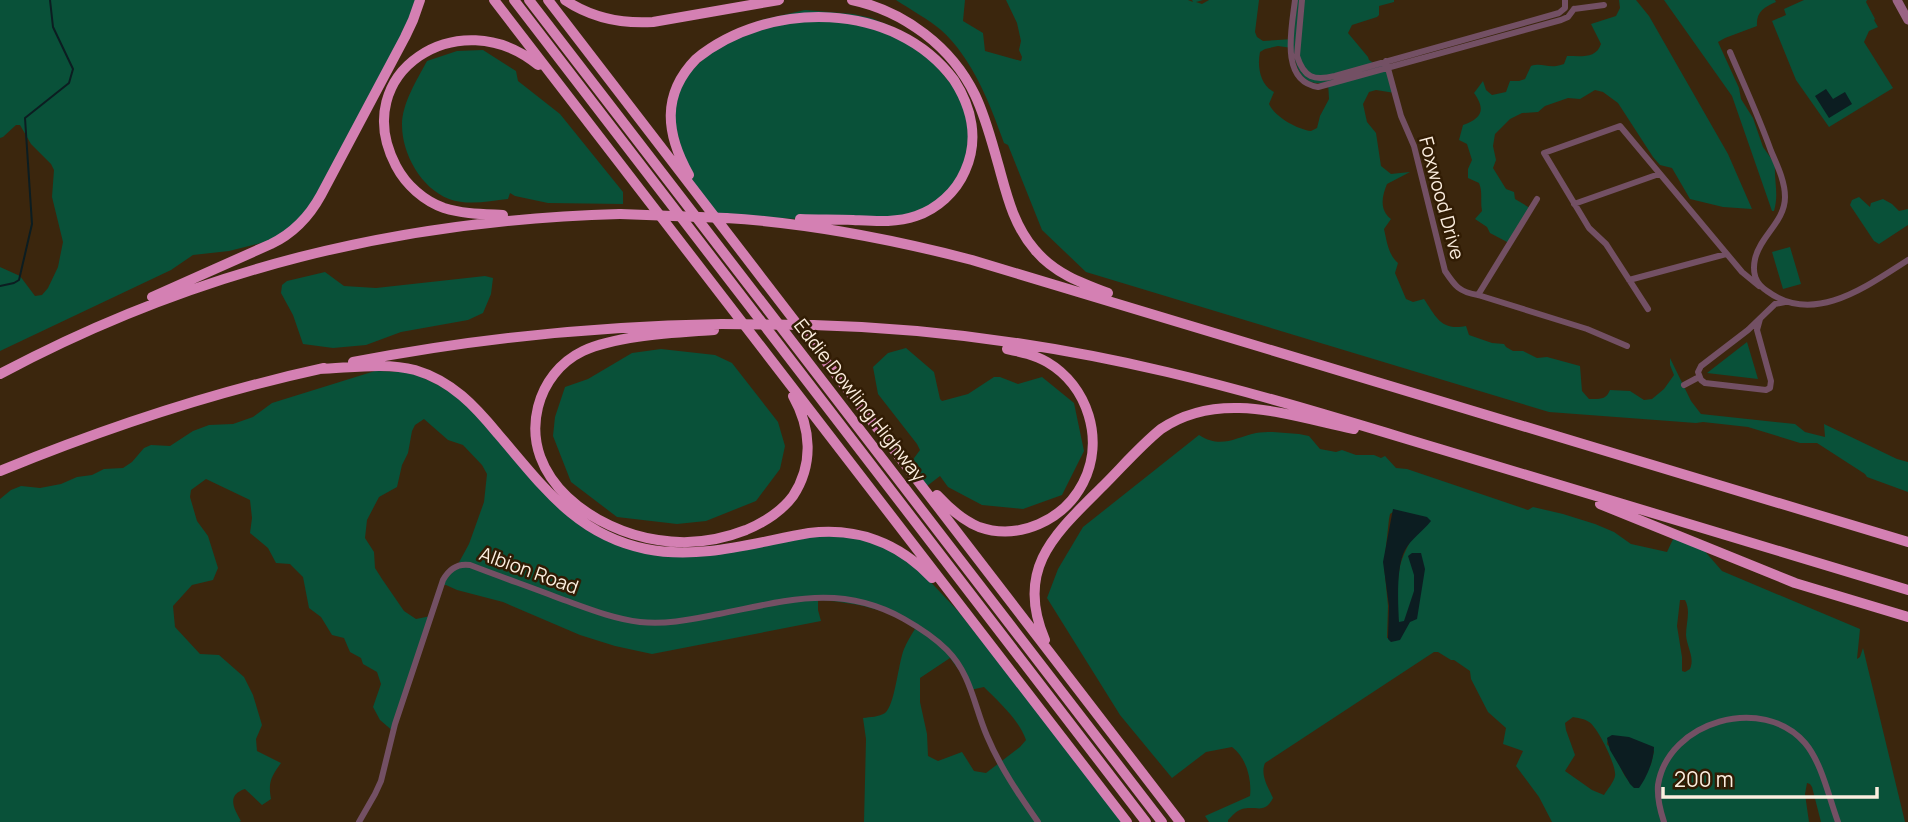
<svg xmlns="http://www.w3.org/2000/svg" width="1908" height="822" font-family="Manrope,sans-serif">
<rect width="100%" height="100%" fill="#3b260d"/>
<path fill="#095139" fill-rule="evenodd" d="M0,0H420L316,205L281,238L229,251L193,255L171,270L0,351V267L20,276L35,296L42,295L48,288L58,267L63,242L52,197L54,170L51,164L31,144L20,125H16L3,137L0,138Z
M896,0H965L963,21L983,33L985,51L1021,61L1022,57L1019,50L1021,41L1017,23L1006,0H1188L1193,2L1192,0H1203L1196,2L1202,4L1209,0H1259L1255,32L1257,37L1263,41L1293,39L1297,0H1394V2L1379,6V15L1377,17L1352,25L1348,33L1368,57L1369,60L1375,64L1388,63L1395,93L1376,90L1369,92L1363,104L1367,122L1376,133L1381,166L1391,174L1410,172L1387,184C1382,196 1379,210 1391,219L1384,229C1387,242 1388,254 1398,263L1395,273L1406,299L1413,302L1424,299C1436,317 1441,331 1466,326L1469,335L1492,343L1504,344L1506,347L1513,351H1523L1537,358L1547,357L1580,366L1582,391L1589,399C1600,399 1606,400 1610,390L1630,391L1644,400L1652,399L1664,389L1674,375L1670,365V358L1691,401L1701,414L1795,424L1805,432L1825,437L1824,424L1897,459L1908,462V492L1867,477L1865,474L1817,443H1800L1748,427L1703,422L1696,423L1549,412L1086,272L1042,230L1008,145L1004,143C990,104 973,59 941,30C928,19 911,10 896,0ZM1278,46L1292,48C1297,69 1301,88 1328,82L1329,99L1320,116L1317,128L1311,131C1297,129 1275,117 1269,104L1274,92C1260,85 1257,66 1260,52L1265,49Z
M1619,0H1636L1649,16L1728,154L1752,209L1723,207L1690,199L1672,168L1660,165L1653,157L1618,103L1603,92L1595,90L1580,99L1568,98L1545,106L1538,112L1522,113L1510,119L1495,134L1493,146L1496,160L1493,168L1506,189L1514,192L1515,199L1530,208L1509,243L1490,233L1487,227L1475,219L1482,211C1480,201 1483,192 1479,183L1468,178V169L1472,160L1467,144L1459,140L1463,125C1482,118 1486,110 1474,93L1483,81L1486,90L1492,95L1506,92L1510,81H1519L1525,79L1531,66C1544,62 1548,70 1564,64L1567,56C1581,56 1596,59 1601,44L1591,24L1616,16L1620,8Z
M1664,0H1775L1776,2C1764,7 1756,12 1757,26L1725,38L1718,42L1739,88L1741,99L1753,118L1763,147L1775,164C1774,181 1779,194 1774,211H1772L1732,96Z
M1804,0H1867L1866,2L1875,19L1874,20L1878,27L1869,31L1864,42L1893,88L1829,127L1796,80L1772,21L1786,15L1784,9Z
M805,10L853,14L871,18L891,26L918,44L965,101L972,154L940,206L879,223L714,215L688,174L672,113L683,79L725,38L761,20Z
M483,50L516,71L518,81L560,114L623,192V204L548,203L515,196L510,193L508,199C489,201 468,206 449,199C421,188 402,154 402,125C402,103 417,80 427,61L457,51Z
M1859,197L1870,207L1871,203L1883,199L1892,204L1899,211L1908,209V225L1879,244L1874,241L1850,205L1852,200Z
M1790,247L1801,284L1783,289L1772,252Z
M325,272L344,286L376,288L485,276L493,278L491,294L483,313L468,320L401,332L366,345L333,348L303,344L293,315L281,293L282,285L287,281Z
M1747,342L1758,379L1707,373Z
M906,348L934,372L940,399L942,401L968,394L994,377H1000L1018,384L1042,377L1074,403L1084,451L1062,495L1023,509L982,505L948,487L940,476L927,486L909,465L920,450L917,444L878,394L873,367L888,353Z
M661,349L715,355L732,363L778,422L785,446L780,469L756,501L706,521L677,524L617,517L571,482L553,436L555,417L565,387L588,379L632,353Z
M375,371L411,372L461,396L558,507L653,553L821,533L850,535L906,556L958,611L1125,822H864L866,739L863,718C870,717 879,717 885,713C895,705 898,664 904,649C907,642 911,635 915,629C889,608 850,602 818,600V610L821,621L652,654L615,646L580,635L503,602L457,590L446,585H442L457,566L469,544L484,502L487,474L482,465L463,445L448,440L424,419L415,425L412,431L408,453L402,465L397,487L379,497L367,520L365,538L374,552L375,568L382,579L404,611L416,619L431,616L394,732L380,720L373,707L381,684L377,672L363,664L361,658L350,652L344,638L332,635L321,617L309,608L303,577L290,564L276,563L268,548L250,533L252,518L250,500L206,479L191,490L190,497L197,521L208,536L218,568L213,580L192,585L173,606L175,627L200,654L219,655L244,677L253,695L262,725L256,739L257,751L281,763C271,777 268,782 271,799L262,805L245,789C226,795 234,809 241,821L239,822H0V499L11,490L21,486L40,488L61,484L77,477L92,475L104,469L123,468L132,462L144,448L151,445L170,446L193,431L209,425L233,424L253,417L272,403ZM950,658L967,681L970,690L984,687C999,702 1019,720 1026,740L1020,747L986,773L974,771L962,752L938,761L928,756L927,734L920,702V678Z
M1273,432L1299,434L1309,436L1320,449L1336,452L1342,450L1356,455H1374L1381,458L1385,456L1396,468L1407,469L1528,510L1533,507L1563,514L1595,524L1614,532L1631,544L1667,552L1674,537L1702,548L1722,571L1860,629L1857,659L1860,657L1863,648L1905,822H1821L1812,787L1810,784L1807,783L1805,794L1809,822H1552L1539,797L1516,766L1523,751L1503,744L1506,728L1488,712L1471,679L1470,671L1454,660H1451L1438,652H1434L1265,763C1260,775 1268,787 1273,798C1264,815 1257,805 1242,809C1236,811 1232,816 1228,820V822H1209L1205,816L1250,796C1252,779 1246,757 1232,747L1206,752L1172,778L1120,715L1047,598L1058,569L1083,527L1199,435C1221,449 1234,438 1256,433C1261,432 1268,432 1273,432ZM1396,510L1423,521C1414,535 1404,550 1400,566C1395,590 1399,615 1392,639L1387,638L1388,606L1384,565L1389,519L1390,514ZM1680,600H1685C1691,611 1686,623 1686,635C1687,648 1695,657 1690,669L1685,672L1682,671V657L1677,626ZM1573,717C1578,718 1585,719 1589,722C1597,726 1617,766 1615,776C1614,782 1607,790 1604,795L1592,790L1565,771L1575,755L1566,730L1565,723ZM1608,737L1654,751L1651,764L1639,785C1624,782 1623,771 1617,759C1615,754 1611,749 1607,744Z"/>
<path fill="#0c1d21" d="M1826,89L1833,99L1845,92L1852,104L1829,118L1815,96Z
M1393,509L1427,517L1431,521C1423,531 1411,539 1405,550C1396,566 1398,604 1399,622L1404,621L1414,591V575L1408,556L1412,553H1421L1425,569L1417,619L1410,622L1400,640L1391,642L1388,639L1389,606L1383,562Z
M1612,735L1629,737L1654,747C1654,760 1647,777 1639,788H1634L1630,784L1610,750L1607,738Z"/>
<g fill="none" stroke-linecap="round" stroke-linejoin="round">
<path stroke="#0c1d21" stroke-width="2" d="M0,286L14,283L19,280L32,224L25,118L69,83L73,69L53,27L50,0"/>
<path stroke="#735064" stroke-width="6" d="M1295,0C1292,27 1279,81 1318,87L1561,20L1568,17L1574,9
M1302,0L1297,56C1304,78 1314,81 1335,76L1559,13L1565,8V0
M1574,9L1604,5
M1730,52C1744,85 1759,117 1771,151C1777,165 1785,181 1785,197C1785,222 1760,236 1755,259C1752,273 1755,283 1767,291C1814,326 1867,286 1908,260
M1386,61L1401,116L1414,146L1445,271C1455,286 1459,292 1478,295L1587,329L1627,346
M1574,204L1659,174
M1629,280L1726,254
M1478,295L1537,199
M1648,309L1606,244L1589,228L1544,153L1620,126L1742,272L1759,286
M1760,319L1757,330L1771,381L1770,388L1766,390L1705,383L1701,380L1698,372L1701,366L1748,330L1775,304L1785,302
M1684,385L1699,377
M359,822L375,794L381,781L395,724L443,580C449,569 457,563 470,565C501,577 533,588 564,600C589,609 614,619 640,622C667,625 693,619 719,614C786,601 840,583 904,619C920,628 935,638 947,650C971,674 974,706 987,736C1000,767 1019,795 1038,822
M1664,822C1660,810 1657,798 1658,785C1668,721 1763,694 1805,743C1822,763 1829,798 1838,822"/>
<path stroke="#9a6484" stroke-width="9" d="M1897,0L1908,20"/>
<path stroke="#d480b3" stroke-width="10" d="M494,0L1127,822
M514,0L1146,822
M529,0L1162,822
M548,0L1180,822
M565,0C592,18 621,24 653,22L779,0
M852,0C904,11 952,47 975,95C986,118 992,143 999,167C1007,196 1014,226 1035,250C1054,273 1081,283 1108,293
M689,175C666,134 661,95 696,59C768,0 895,0 954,80C972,108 979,140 965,171C956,192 937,209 916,216C896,223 874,221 853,220C835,219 818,220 800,219
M503,215C483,214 463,214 444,208C424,201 406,185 396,166C347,73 459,0 538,65
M726,218C809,223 891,239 972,260L1908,542
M152,297L271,244C294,233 309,217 321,195L405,37L413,20L420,0
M813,325C932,328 1052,345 1167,372C1260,394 1350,422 1440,449C1597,496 1752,543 1908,590
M714,330C675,333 618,335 583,351C560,362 544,383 538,407C520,479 595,531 658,540C688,545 718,541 746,530C765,522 781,512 793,496C814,464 811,428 793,396
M353,362C476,338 598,326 722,324
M319,369C350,368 385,362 415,370C452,381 475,406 498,434C542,485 576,535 646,549C701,560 756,542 809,533C857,527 899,543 932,578
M0,374C197,269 398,220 620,214
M0,471C105,428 213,392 324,368
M937,495C949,508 962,520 979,527C1019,541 1064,520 1083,483C1105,440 1088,386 1047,362C1035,355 1021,352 1007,349
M1600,504L1795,583L1908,617
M1045,640C1014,568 1056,533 1103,486C1122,467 1140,446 1161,429C1220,389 1290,416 1354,429"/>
<path stroke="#d480b3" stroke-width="10" d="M620,214L726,218
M722,324L813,325"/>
</g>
<g text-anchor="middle" stroke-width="5" stroke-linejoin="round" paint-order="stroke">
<g font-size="19" fill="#fceedf" stroke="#311c04">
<text transform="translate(1442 198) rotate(75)" y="7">Foxwood Drive</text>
<text transform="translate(860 400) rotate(52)" y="7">Eddie Dowling Highway</text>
<text transform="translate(529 570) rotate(20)" y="7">Albion Road</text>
</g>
</g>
<path d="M1663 787v10h214v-10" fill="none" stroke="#fceedf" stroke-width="3.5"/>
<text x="1674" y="787" font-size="21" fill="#fceedf" stroke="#311c04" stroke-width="5" paint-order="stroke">200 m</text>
</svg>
